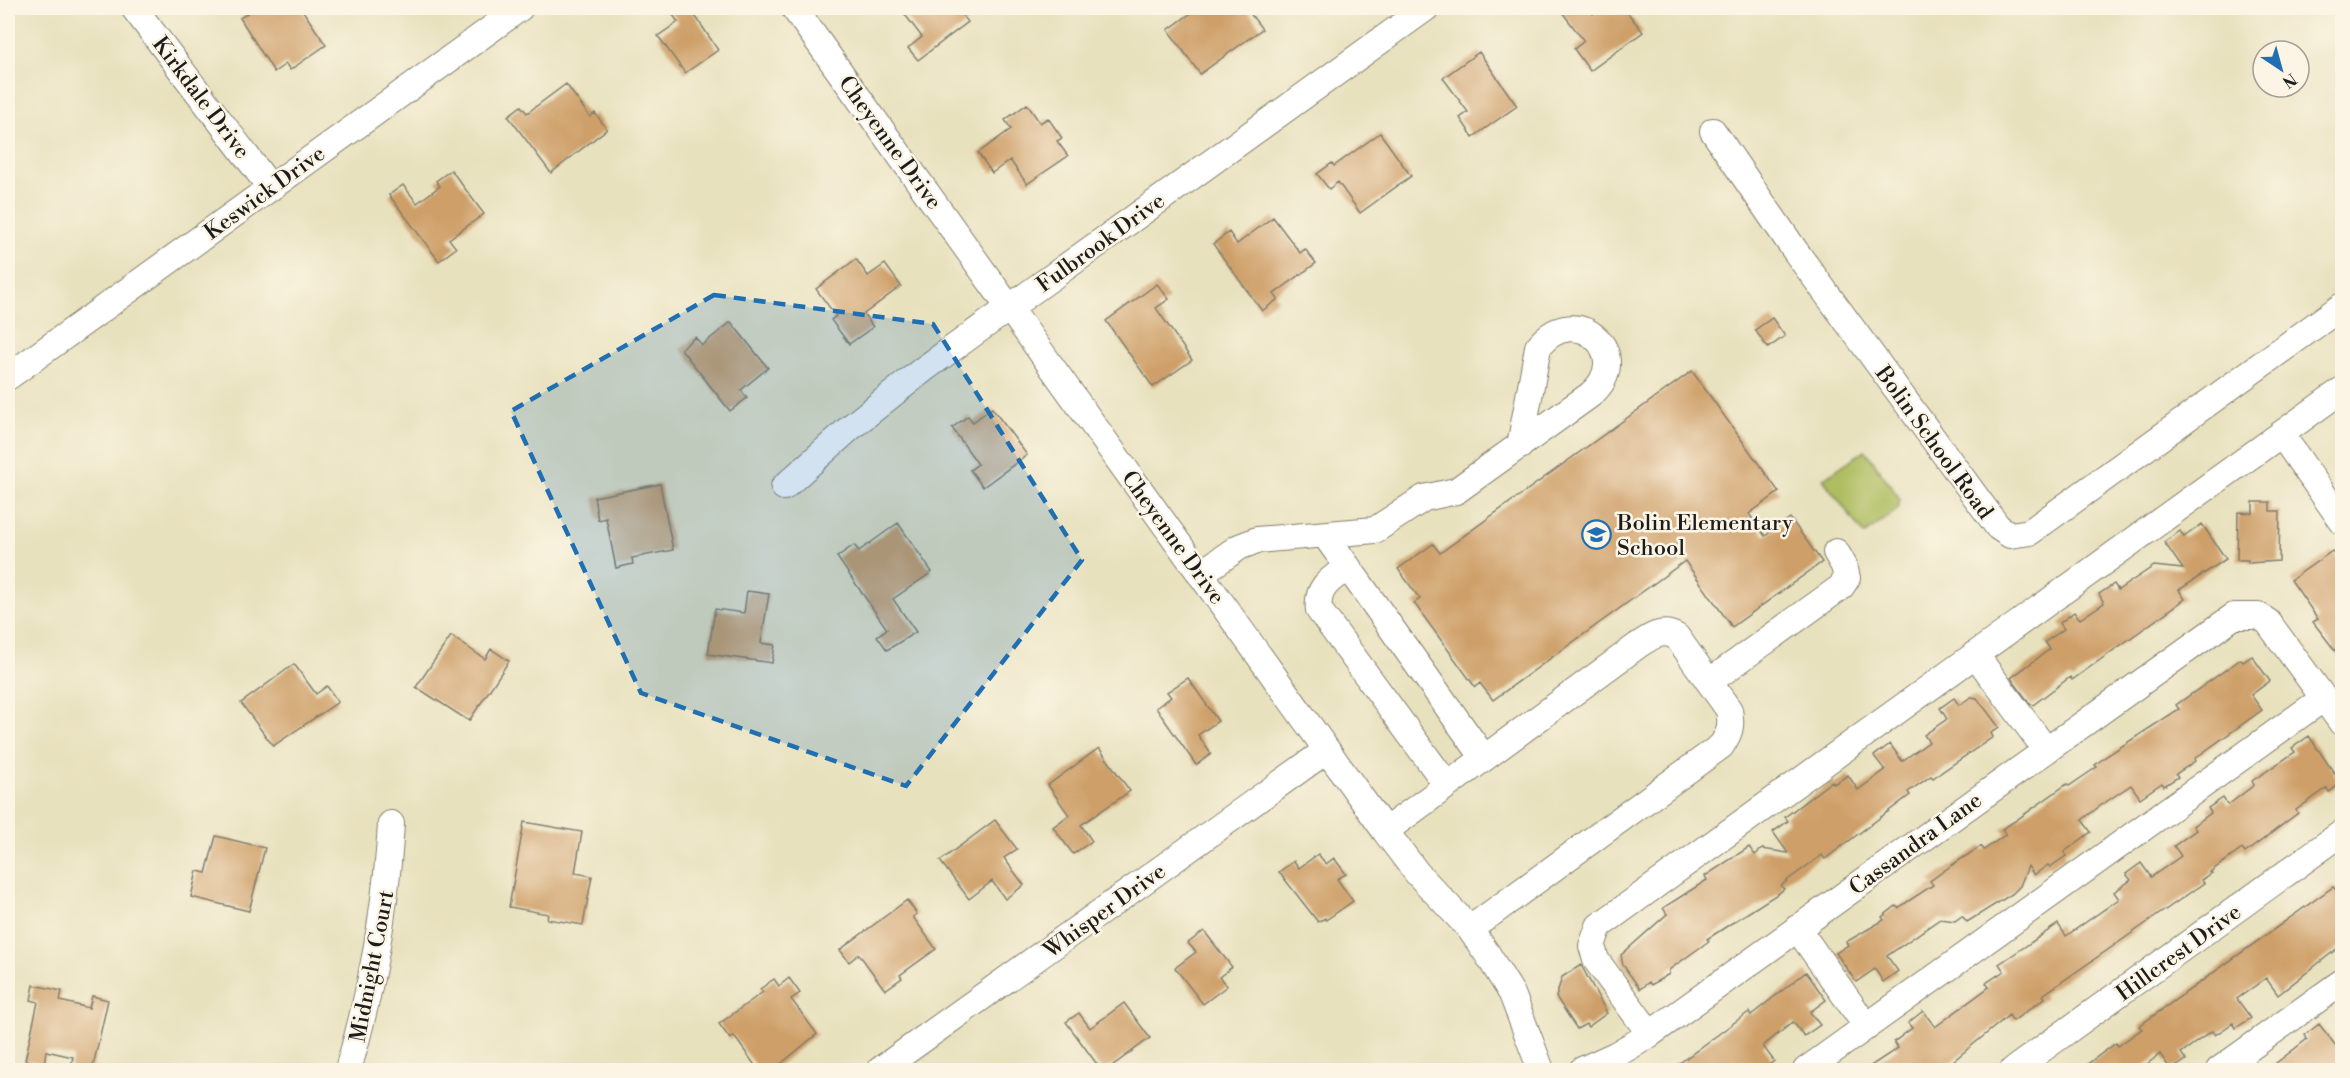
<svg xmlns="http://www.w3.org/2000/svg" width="2350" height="1078" font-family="'Libre Bodoni',serif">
<rect width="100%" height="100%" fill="#fcf5e5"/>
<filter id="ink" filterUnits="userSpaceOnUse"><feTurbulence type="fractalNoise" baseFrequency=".0167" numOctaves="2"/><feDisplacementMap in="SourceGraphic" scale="12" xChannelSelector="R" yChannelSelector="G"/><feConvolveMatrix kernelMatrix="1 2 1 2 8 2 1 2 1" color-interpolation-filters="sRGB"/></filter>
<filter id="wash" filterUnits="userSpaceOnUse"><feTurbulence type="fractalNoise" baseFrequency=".008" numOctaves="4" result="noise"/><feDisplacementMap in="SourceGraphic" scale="24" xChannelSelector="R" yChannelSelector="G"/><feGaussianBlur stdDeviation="1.35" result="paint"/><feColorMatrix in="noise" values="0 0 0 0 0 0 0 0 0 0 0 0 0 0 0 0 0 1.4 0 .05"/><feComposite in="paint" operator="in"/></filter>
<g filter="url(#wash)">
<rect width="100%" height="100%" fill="#e8e1be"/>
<path fill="#aebd60" stroke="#656c3e" stroke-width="1.5" d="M1865,450L1900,499L1898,509L1864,535L1823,479Z"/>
<g id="blocks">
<path fill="#ce9f68" d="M255,8H301L326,45L290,70L286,64L274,72L240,18Z
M668,8H690L718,50L685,73L658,36L678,22Z
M900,8H957L968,22L918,60L908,48L922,37Z
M1198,8H1246L1262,29L1200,74L1168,30Z
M1559,8H1588L1593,14L1601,8H1624L1643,32L1590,71L1574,49L1584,41Z
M1479,52L1517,106L1473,137L1460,118L1468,112L1443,78Z
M566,84L590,117L595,113L607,129L551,173L508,116L521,106L527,113Z
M1027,104L1040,123L1048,118L1062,138L1057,141L1068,156L1027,184L1010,160L992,173L978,153L1011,129L1005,120Z
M1380,133L1411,176L1360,213L1338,182L1329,189L1317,174L1332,163L1334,166Z
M451,170L484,214L449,239L456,248L439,261L389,195L403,185L417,203L440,186L436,181Z
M1273,217L1300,253L1305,249L1316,263L1274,294L1278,299L1262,311L1213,244L1229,232L1237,244Z
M856,259L868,276L885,264L901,286L864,314L873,327L849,344L831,320L836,316L816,289Z
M1157,284L1169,299L1156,308L1192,360L1153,387L1106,321Z
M1772,318L1785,336L1768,348L1755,330Z
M731,322L768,368L741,390L747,398L730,411L681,349L695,337L702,345Z
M1692,371L1779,492L1749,514L1765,536L1790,518L1822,562L1732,627L1685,561L1493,700L1480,683L1475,687L1414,603L1420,599L1398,569L1433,544L1440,553Z
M992,408L1027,455L983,487L970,470L978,464L952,428L968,416L973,422Z
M660,484L673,550L632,558L633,564L616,568L606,518L598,520L594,497Z
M2253,502H2270V511H2280L2279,561L2248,563V560H2237L2238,512L2253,513Z
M898,523L932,572L893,599L916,632L887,650L877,636L887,629L837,557L854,545L859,551Z
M2202,524L2226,559L2179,590L2185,599L2072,680L2070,677L2033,705L2030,704L2011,678L2050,649L2045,642L2064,629L2060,623L2074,612L2080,619L2104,603L2099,594L2114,584L2118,590L2154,566L2183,569L2164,542L2180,531L2184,537Z
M2332,551L2343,563V661L2313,622L2318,619L2291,580Z
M747,591L769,594L761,643L775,645L772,663L708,654L715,609L744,613Z
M451,636L485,659L491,649L509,661L469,721L416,687Z
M2252,656L2270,681L2251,695L2262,710L2194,759L2195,761L2176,774L2178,777L2164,786L2162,783L2140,798L2131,785L2100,806L2082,820L2091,832L2064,852L2066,856L2050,867L2048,865L2034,875L2028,866L2020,886L2012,894L1967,922L1962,916L1955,921L1940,919L1887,956L1898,971L1883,982L1875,969L1856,982L1836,953L1848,945L1846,942L1884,920L1882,917L1896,906L1898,908L1933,885L1930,881L1952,865L1981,846L1984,850L2006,834L2002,829L2015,821L2067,784L2069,786L2097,767L2095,765L2105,757L2179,709L2176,705L2241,659L2243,662Z
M294,664L316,694L327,686L338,702L273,746L241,703Z
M1188,678L1218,721L1198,735L1211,754L1196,765L1156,708L1171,697L1167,692Z
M1971,697L1977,698L1999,727L1991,733L1993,737L1933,778L1931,776L1908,792L1910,795L1825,859L1822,855L1789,879L1781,886L1784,889L1779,893L1707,939L1709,941L1669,970V974L1651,985L1649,982L1640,989L1623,965L1621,955L1667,914L1663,908L1707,880L1705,876L1749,847L1755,855L1762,849L1788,853L1773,832L1788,821L1785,817L1832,781L1834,784L1848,775L1858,790L1885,770L1874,756L1890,744L1902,761L1929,742L1924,735L1947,719L1940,708L1954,698L1959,705Z
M2309,736L2341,783L2329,792L2327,788L2296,810L2298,813L2245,853L2242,849L2210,872L2212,873L2201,880L2204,883L2043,995L2045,998L2013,1021L2009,1015L1941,1071H1863L1898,1048L1894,1042L1912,1028L1908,1023L1923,1011L1935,1027L1989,987L1986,983L2004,971L1999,964L2014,954L2058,924L2066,936L2119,899L2114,892L2131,880L2126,874L2141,863L2151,877L2181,856L2174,846L2196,830L2193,826L2211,813L2208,808L2223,798L2228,805L2254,785L2252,781L2295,752L2292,748Z
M1099,748L1130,791L1081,825L1092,841L1073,854L1053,827L1069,815L1048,785Z
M995,820L1017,849L1004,858L1024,885L1005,899L992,881L969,899L940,861Z
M524,822L582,832L575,873L592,876L583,925L547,919L548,914L509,907Z
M216,836L265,848L249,911L191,897L197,871L206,873Z
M1318,854L1326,864L1334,858L1346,874L1337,879L1353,901L1326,920L1325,918L1318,922L1279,872L1294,861L1299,868Z
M2343,884V944L2278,995L2266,978L2237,999L2251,1018L2236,1028L2233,1023L2215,1035L2212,1031L2181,1053L2186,1060L2171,1070L2160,1054L2138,1071H2078L2116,1043L2118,1046L2142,1029L2139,1026L2333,887L2335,889Z
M907,900L917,914L913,917L936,949L900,975L902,978L885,990L859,954L849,962L840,950Z
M1204,931L1232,967L1219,977L1227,986L1203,1004L1175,968L1196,952L1188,943Z
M1581,965L1607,1013L1588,1027L1586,1024L1577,1029L1556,997L1562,977Z
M1806,972L1826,1000L1810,1012L1820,1025L1804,1036L1793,1022L1763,1046L1774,1061L1761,1071H1669L1739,1019L1749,1012L1751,1015Z
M789,978L800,993L791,999L817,1034L772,1071H759L734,1036L730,1039L719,1024L763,992L760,989L774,979L779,986Z
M34,985L62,991L60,1001L89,1008L92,996L108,1000L92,1071H70L73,1057L46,1051L44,1064L25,1060L38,1002L31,1000Z
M1124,1003L1150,1038L1105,1071H1102L1066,1022L1079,1013L1090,1028Z
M2319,1024L2343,1055V1071H2266L2307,1039L2305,1035Z"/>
</g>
</g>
<g filter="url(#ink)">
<use href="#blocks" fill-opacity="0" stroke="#827e6d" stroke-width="1.5"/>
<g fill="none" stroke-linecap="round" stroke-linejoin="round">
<defs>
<path id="minor" d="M134,8L270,187
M794,8L1385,831L1417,873L1470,929L1488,955L1512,994L1541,1070
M1713,131L1796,252L1998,527L2010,535L2030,532L2342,306
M8,377L520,8
M2281,434L2342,521
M784,487L851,427L924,369L1426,8
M1325,535L1484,758
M1348,567C1331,579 1316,587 1319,610L1447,785
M1200,574L1239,547L1257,540L1375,530L1424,498L1456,491L1590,395C1637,356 1576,298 1538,347L1520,446
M1975,654L2046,750
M1709,682L1841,587L1847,578L1844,566L1836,552
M1385,831L1637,646C1650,637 1662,628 1677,637L1729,710C1732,726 1730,733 1721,746L1470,929
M1797,928L1867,1027
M1650,1034L1596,960L1592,946L1599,926L2342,390
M348,1070C372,989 386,909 391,824
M880,1070L1327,750
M1582,1070L1615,1055L1646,1037L2234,616H2259L2268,622L2342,723
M1806,1070L2324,698
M2013,1070L2342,833
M2219,1070L2342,982"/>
</defs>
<use href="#minor" stroke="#827e6d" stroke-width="28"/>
<use href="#minor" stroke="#fff" stroke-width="26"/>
</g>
</g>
<path fill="#1f6fb2" fill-opacity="0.2" stroke="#1f6fb2" stroke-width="4.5" stroke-dasharray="12 8" stroke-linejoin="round" d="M714,295L933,324L1082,560L906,786L641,693L511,411Z"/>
<defs>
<symbol id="school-ring" viewBox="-11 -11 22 22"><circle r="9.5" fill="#fcf5e5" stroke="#1f6fb2" stroke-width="1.5"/><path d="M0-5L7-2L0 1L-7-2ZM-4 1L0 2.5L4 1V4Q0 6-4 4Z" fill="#1f6fb2"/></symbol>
</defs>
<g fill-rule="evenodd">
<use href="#school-ring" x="1580" y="518" width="33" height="33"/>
</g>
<g text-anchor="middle" stroke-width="5" stroke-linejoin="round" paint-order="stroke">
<g font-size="22" fill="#1c1c1c" stroke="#fcf5e5">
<text transform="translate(202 97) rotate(53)" y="8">Kirkdale Drive</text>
<text transform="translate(891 142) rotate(54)" y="8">Cheyenne Drive</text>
<text transform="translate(264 192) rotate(-36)" y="8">Keswick Drive</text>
<text transform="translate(1100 242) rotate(-36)" y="8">Fulbrook Drive</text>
<text transform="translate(1935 442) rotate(54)" y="8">Bolin School Road</text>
<text transform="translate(1174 537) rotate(54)" y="8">Cheyenne Drive</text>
<text transform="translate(1915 843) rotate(-36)" y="8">Cassandra Lane</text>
<text transform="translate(1104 910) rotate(-36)" y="8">Whisper Drive</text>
<text transform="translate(2178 952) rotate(-36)" y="8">Hillcrest Drive</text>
<text transform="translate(371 966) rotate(-79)" y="8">Midnight Court</text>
</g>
<g font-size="22" fill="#1c1c1c" stroke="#fcf5e5" text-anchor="start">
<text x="1617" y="530">Bolin Elementary<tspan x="1617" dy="25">School</tspan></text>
</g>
</g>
<rect width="2350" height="1078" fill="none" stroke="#fcf5e5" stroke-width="30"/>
<g transform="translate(2281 69) rotate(144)"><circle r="28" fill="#fcf5e5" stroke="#a29e95" stroke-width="1.5"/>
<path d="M0-4.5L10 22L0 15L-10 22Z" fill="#1f6fb2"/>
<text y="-9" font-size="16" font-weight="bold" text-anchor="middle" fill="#1c1c1c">N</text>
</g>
</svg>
